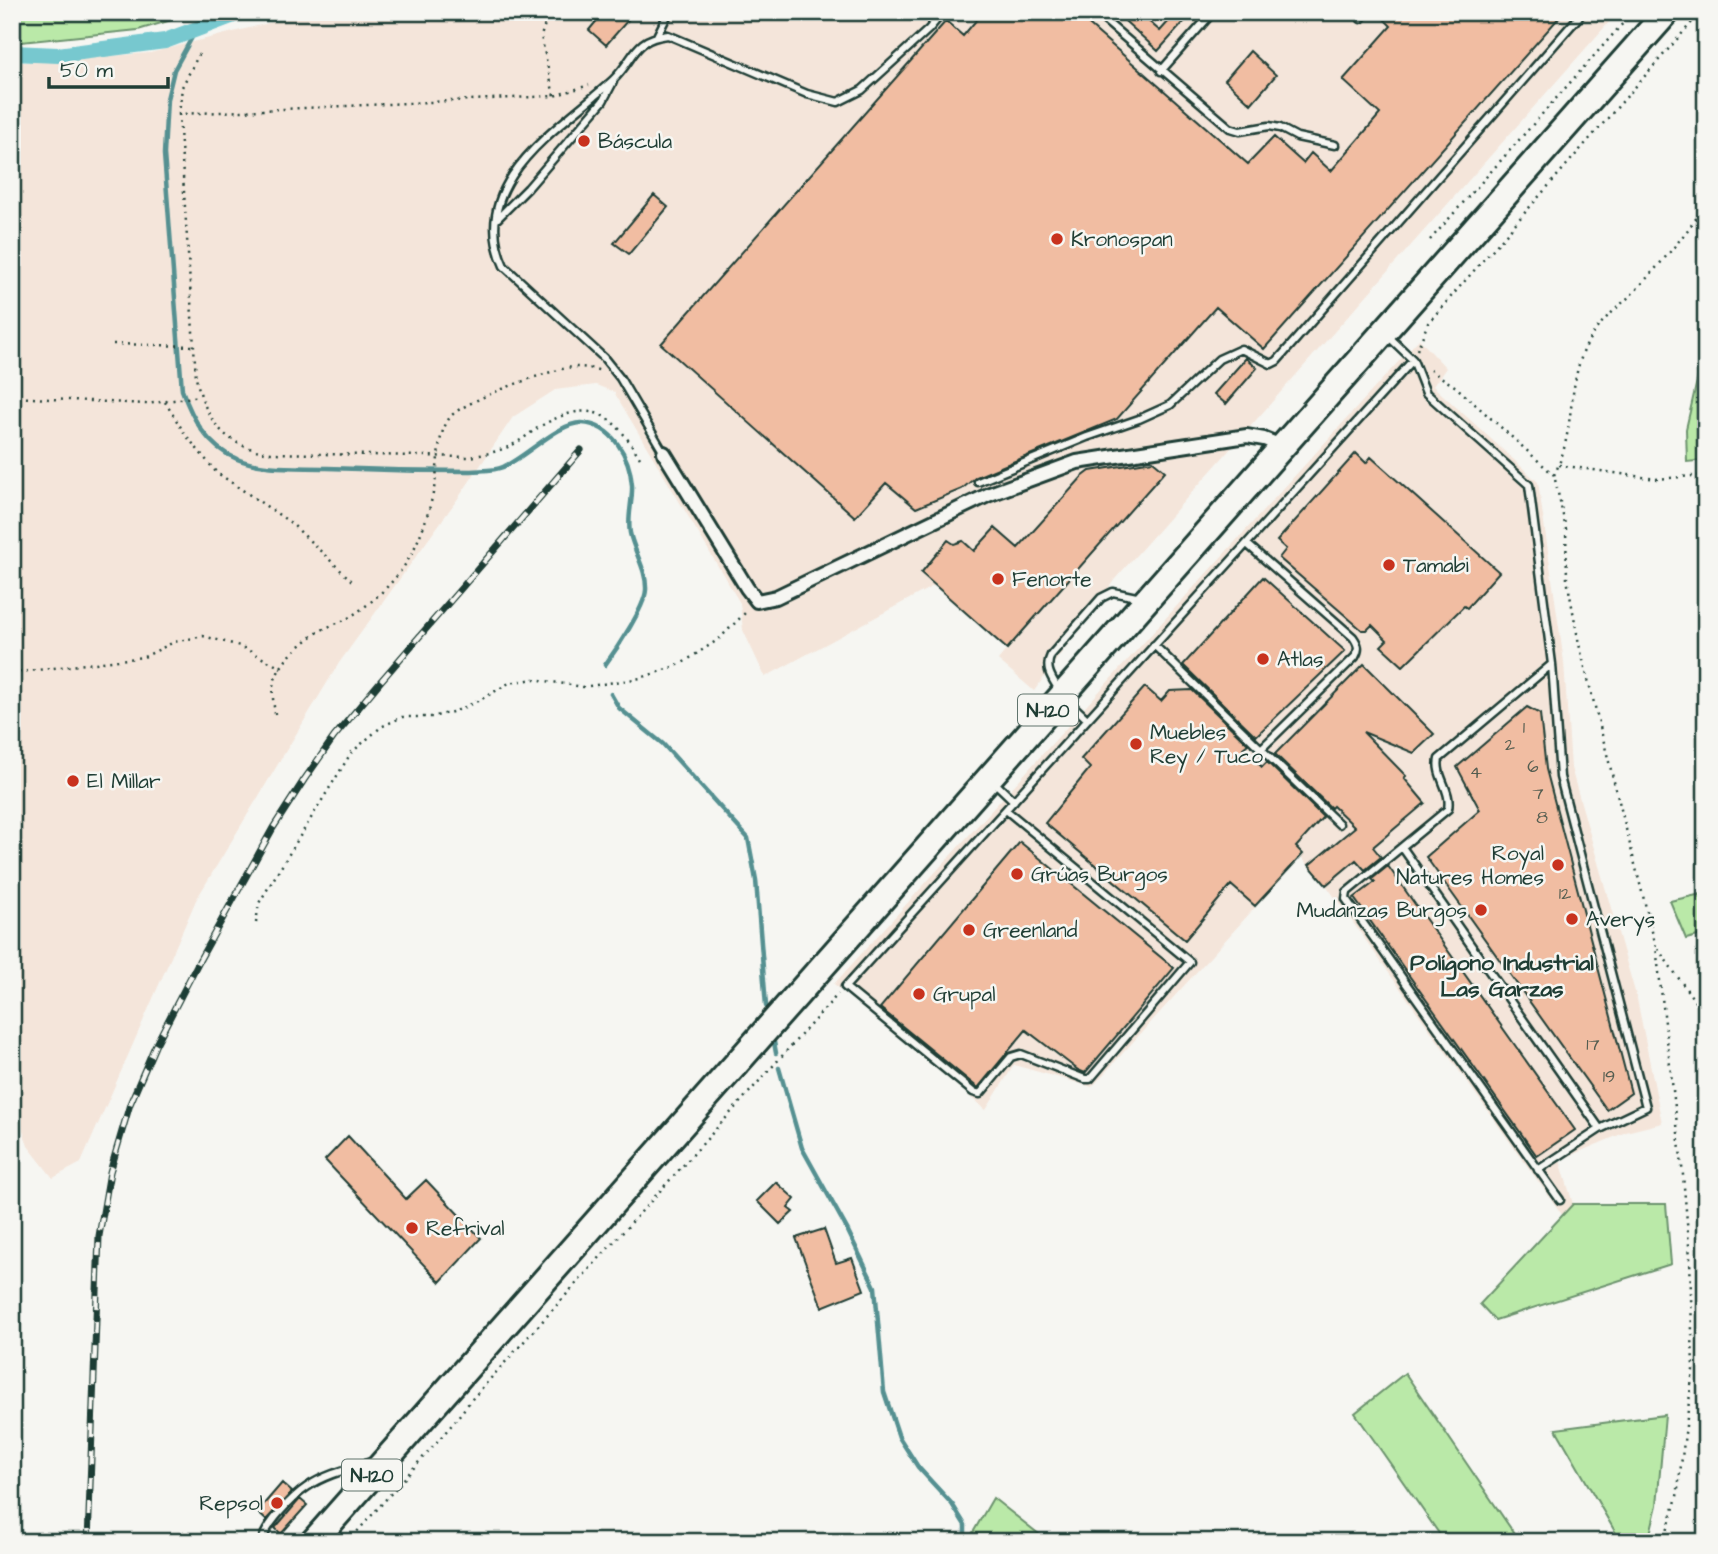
<svg xmlns="http://www.w3.org/2000/svg" width="1718" height="1554" font-family="'Architects Daughter',sans-serif">
<rect width="100%" height="100%" fill="#f6f6f2"/>
<filter id="ink" filterUnits="userSpaceOnUse"><feTurbulence type="fractalNoise" baseFrequency=".0143" numOctaves="2"/><feDisplacementMap in="SourceGraphic" scale="14" xChannelSelector="R" yChannelSelector="G"/><feConvolveMatrix kernelMatrix="1 2 1 2 8 2 1 2 1" color-interpolation-filters="sRGB"/></filter>
<g filter="url(#ink)">
<path fill="#f4e5da" d="M312,12H1618L1115,579L1034,691L998,660L1007,649L935,585L765,677L743,630L740,603L614,392L596,385L555,390L513,417L459,497L339,663L196,900L81,1163L53,1178L28,1146L12,1095V63L150,53Z
M1419,339L1446,368L1433,386L1538,482L1564,662L1571,768L1637,999L1662,1123L1626,1132L1560,1160L1573,1204L1563,1216L1326,885L1301,857L1092,1087L1014,1065L986,1110L834,984Z"/>
<path fill="#bae9a8" stroke="#6c936e" stroke-width="2" d="M12,12H198L138,30L12,43Z
M1706,341V460L1687,462L1686,429Z
M1706,893V934L1686,939L1670,901Z
M1573,1204H1666L1671,1264L1495,1320L1480,1304Z
M1405,1373L1520,1542H1445L1355,1413Z
M1665,1415L1657,1505L1648,1542H1621L1556,1429Z
M993,1498L1049,1542H975L971,1536Z"/>
<g fill="none" stroke-linecap="round" stroke-linejoin="round">
<path stroke="#549091" stroke-width="4.5" d="M206,12L174,70L167,99L164,154L182,390C192,418 207,447 237,459C264,470 298,467 327,468C375,470 423,471 471,471C481,470 494,471 503,467C526,457 559,422 582,423C613,425 630,457 632,485C633,500 627,518 630,533C634,552 647,570 646,590C645,607 616,650 605,665
M611,694L619,708L663,744L748,838L756,880L766,1006
M774,1042L776,1053
M779,1068L802,1148L847,1229L875,1287L884,1392L899,1437L918,1467L952,1504L965,1525V1542"/>
<path stroke="#77c8cf" stroke-width="16" d="M12,53L58,55L165,41L242,12"/>
</g>
<path fill="#f1bda2" stroke="#1f3d34" stroke-width="2" d="M604,12H635L606,45L589,30Z
M983,12H1074L1248,164L1274,137L1303,163L1311,153L1331,171L1380,114L1343,80L1391,26L1377,12H1564L1264,349L1216,307L1117,419L976,477L962,489L916,508L886,483L855,517L661,344L946,21L963,36Z
M1115,12H1138L1160,31L1177,12H1193L1158,51Z
M1250,51L1276,75L1251,104L1225,80Z
M654,195L668,207L629,254L614,243Z
M1246,358L1257,368L1226,404L1214,394Z
M1356,453L1366,463L1371,457L1499,572L1467,608L1464,606L1403,666L1381,646L1387,640L1372,625L1367,630H1362L1279,558L1286,549L1277,541Z
M1153,461L1165,471L1007,649L921,573L948,540L954,544L963,541L974,551L995,528L1018,548L1082,477L1090,471Z
M1263,577L1345,651L1256,736L1183,665Z
M1364,664L1434,734L1414,753L1363,732L1406,776L1404,778L1425,803L1373,847L1381,857L1365,870L1356,860L1326,885L1309,865L1355,827L1333,806L1331,808L1275,754Z
M1145,687L1161,701L1170,691L1192,690L1248,744L1243,748L1262,767L1267,762L1323,817L1296,847L1303,854L1255,906L1231,885L1185,940L1045,823L1090,768L1081,759Z
M1527,707L1540,714L1546,769L1631,1093L1607,1110L1426,857L1480,810L1457,767Z
M1020,842L1174,968L1085,1073L1078,1070L1026,1030L978,1088L880,1008Z
M1388,866L1575,1130L1537,1156L1354,898L1375,882L1372,879Z
M348,1136L406,1199L426,1180L481,1238L440,1282L325,1160Z
M776,1182L795,1199L788,1208L793,1212L780,1224L757,1201Z
M824,1229L836,1263L852,1258L864,1290L822,1307L796,1238Z
M282,1483L292,1492L266,1520L257,1512Z
M300,1499L307,1505L281,1534L275,1528Z"/>
<g fill="none" stroke-linecap="round" stroke-linejoin="round">
<defs>
<path id="lane" d="M1095,12L1230,128L1240,131L1269,126L1280,128L1297,137L1335,145
M1361,19L1367,12
M657,36L669,12
M1161,71L1213,12
M496,220L528,188L603,101L613,82
M1388,336L1413,360L1426,393L1529,485L1552,664L1560,777L1646,1107L1600,1129L1538,1170
M664,453L620,378L604,358L504,266C465,182 562,127 613,80C636,58 632,39 668,35L807,94L838,102L862,90L929,29L943,12
M978,482L1087,437L1139,419L1170,405L1219,359L1241,349L1271,364L1277,361L1583,12
M1154,645L1261,749L1355,657C1360,649 1358,644 1353,637L1247,544
M1552,664L1439,759C1435,776 1452,790 1448,809L1347,892L1346,899L1560,1200
M1059,690C1052,678 1044,669 1051,655L1101,598L1113,592L1141,598
M1066,699L1087,719
M1261,749L1339,824
M993,781L1014,801
M1006,810L1190,962L1090,1079H1085L1021,1054L1011,1057L980,1094L973,1092L845,987L1413,360
M1402,847L1600,1129
M262,1542C265,1525 292,1497 307,1487C326,1474 352,1468 374,1461"/>
<path id="street" d="M664,453L747,588L757,601L776,597L990,494L1077,462L1247,436L1264,439L1282,446"/>
<path id="highway" d="M313,1542L1667,12"/>
</defs>
<use href="#lane" stroke="#1f3d34" stroke-width="11"/>
<use href="#street" stroke="#1f3d34" stroke-width="18"/>
<use href="#highway" stroke="#1f3d34" stroke-width="30"/>
<path stroke="#1f3d34" stroke-width="2.5" stroke-dasharray="2 5" stroke-linecap="butt" d="M549,12L541,36L554,96
M199,54L182,87L179,114L554,96L589,85
M179,114L196,378C206,421 225,447 271,453L470,457C485,454 498,452 512,445C522,440 530,433 539,427C591,397 612,412 640,458
M1430,240L1633,12
M113,344L194,346
M1417,350L1428,323L1701,12
M1430,370L1456,387L1554,475L1566,529L1567,579L1579,644L1656,947L1683,1175L1690,1257L1693,1370L1677,1497L1664,1542
M12,397L147,404L200,396
M165,402L185,434L216,472L291,523L353,582
M1559,465L1656,479L1706,475
M1554,475C1576,433 1566,383 1588,342C1599,321 1619,307 1635,291C1661,263 1685,236 1706,204
M12,673L144,657L174,642L203,636L240,646L281,668
M275,714C274,706 272,696 273,688C276,664 301,643 320,631C330,625 343,622 353,615C376,600 399,578 412,553C424,529 432,504 436,477C439,456 437,434 451,416C464,401 553,368 574,367C584,367 592,368 601,371
M256,923L259,903L351,753L381,727L402,717H432L456,711L482,699L509,683L534,679L583,687L641,678L681,664L719,639L747,611
M1658,949L1706,1017
M348,1542L450,1427L472,1399L838,994"/>
<use href="#lane" stroke="#f6f6f2" stroke-width="6"/>
<use href="#street" stroke="#f6f6f2" stroke-width="12"/>
<use href="#highway" stroke="#f6f6f2" stroke-width="24"/>
<defs>
<path id="rail" d="M88,1542L99,1236L110,1172L130,1104L155,1046L199,961L273,828L304,780L334,737L380,682L581,450"/>
</defs>
<use href="#rail" stroke="#1f3d34" stroke-width="7"/>
<use href="#rail" stroke="#f6f6f2" stroke-width="4.5" stroke-dasharray="13" stroke-linecap="butt"/>
</g>
</g>
<g fill="#c8321e" stroke="#f6f6f2" stroke-width="2.5">
<circle cx="584" cy="141" r="7"/>
<circle cx="1057" cy="239" r="7"/>
<circle cx="1389" cy="565" r="7"/>
<circle cx="998" cy="579" r="7"/>
<circle cx="1263" cy="659" r="7"/>
<circle cx="1136" cy="744" r="7"/>
<circle cx="73" cy="781" r="7"/>
<circle cx="1558" cy="865" r="7"/>
<circle cx="1017" cy="874" r="7"/>
<circle cx="1481" cy="910" r="7"/>
<circle cx="1572" cy="919" r="7"/>
<circle cx="969" cy="930" r="7"/>
<circle cx="919" cy="994" r="7"/>
<circle cx="412" cy="1228" r="7"/>
<circle cx="277" cy="1503" r="7"/>
</g>
<g text-anchor="middle" stroke-width="5" stroke-linejoin="round" paint-order="stroke">
<g font-size="18" fill="#545d50">
<text x="1524" y="733">1</text>
<text x="1510" y="750">2</text>
<text x="1533" y="772">6</text>
<text x="1476" y="778">4</text>
<text x="1538" y="799">7</text>
<text x="1542" y="823">8</text>
<text x="1565" y="899">12</text>
<text x="1593" y="1050">17</text>
<text x="1609" y="1082">19</text>
</g>
<g fill="#f6f6f2" stroke="#60746d" stroke-width="2">
<rect x="1018" y="694.5" width="60" height="31" rx="5"/>
<rect x="342" y="1459.5" width="60" height="31" rx="5"/>
</g>
<g font-size="19" font-weight="bold" fill="#1f3d34">
<text x="1048" y="717">N-120</text>
<text x="372" y="1482">N-120</text>
</g>
<g font-size="21" fill="#1f3d34" stroke="#f6f6f2" text-anchor="start">
<text x="598" y="148">Báscula</text>
<text x="1071" y="246">Kronospan</text>
<text x="1403" y="572">Tamabi</text>
<text x="1012" y="586">Fenorte</text>
<text x="1277" y="666">Atlas</text>
<text x="1150" y="739">Muebles<tspan x="1150" dy="24">Rey / Tuco</tspan></text>
<text x="87" y="788">El Millar</text>
<text x="1544" y="860" text-anchor="end">Royal<tspan x="1544" dy="24">Natures Homes</tspan></text>
<text x="1031" y="881">Grúas Burgos</text>
<text x="1467" y="917" text-anchor="end">Mudanzas Burgos</text>
<text x="1586" y="926">Averys</text>
<text x="983" y="937">Greenland</text>
<text x="933" y="1001">Grupal</text>
<text x="426" y="1235">Refrival</text>
<text x="263" y="1510" text-anchor="end">Repsol</text>
</g>
<g font-size="23" font-weight="bold" fill="#1f3d34" stroke="#f6f6f2">
<text x="1502" y="970">Polígono Industrial<tspan x="1502" dy="26">Las Garzas</tspan></text>
</g>
</g>
<rect width="1718" height="1554" fill="none" stroke="#f6f6f2" stroke-width="42"/>
<rect x="21" y="21" width="1676" height="1512" fill="none" stroke="#1f3d34" stroke-width="2.5" filter="url(#ink)"/>
<path d="M49 77v10h119v-10" fill="none" stroke="#1f3d34" stroke-width="3.5"/>
<text x="60" y="77" font-size="21" fill="#1f3d34" stroke="#f6f6f2" stroke-width="5" paint-order="stroke">50 m</text>
</svg>
